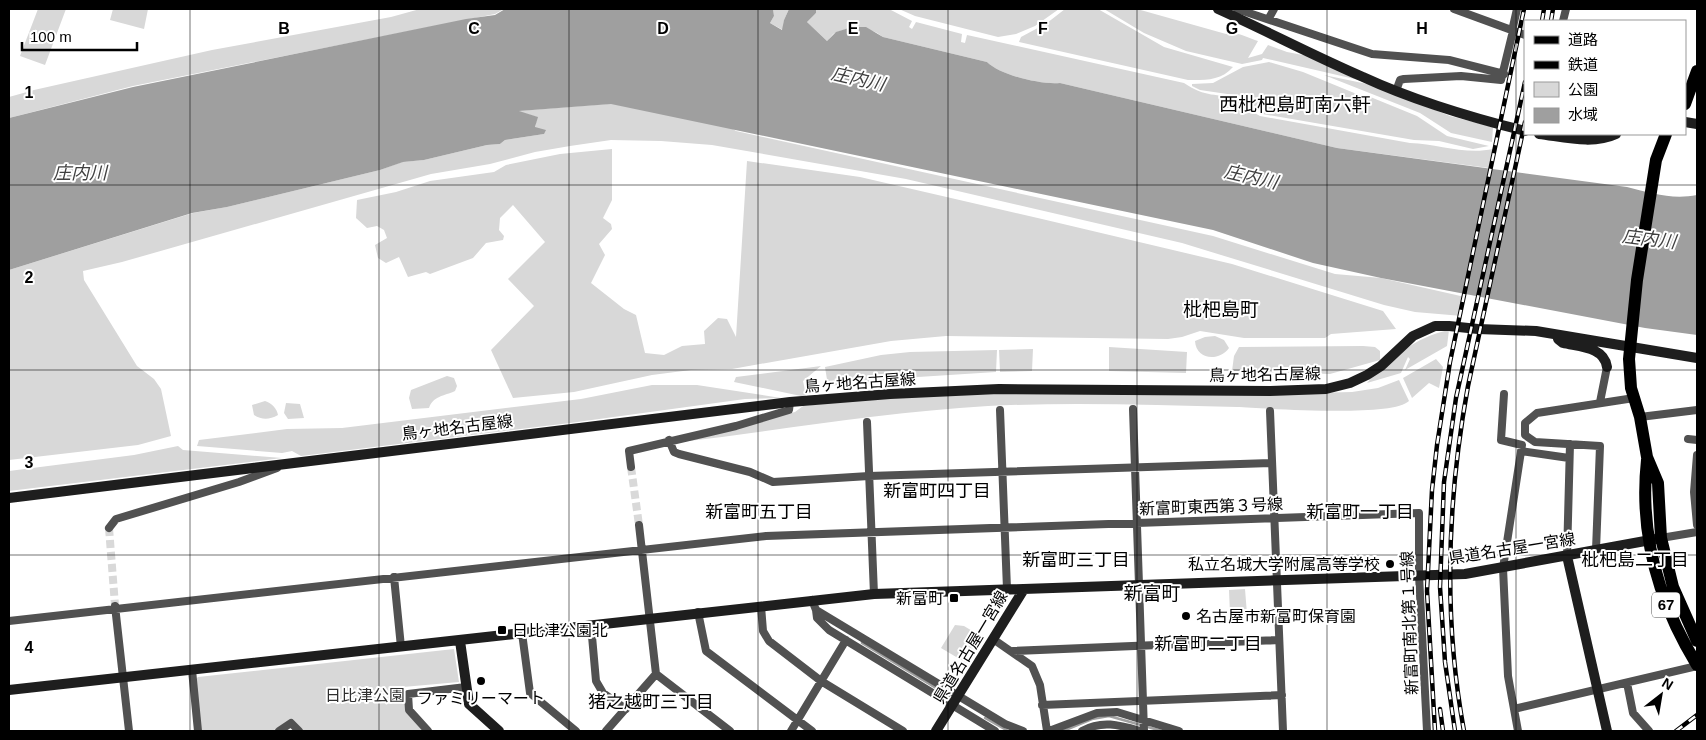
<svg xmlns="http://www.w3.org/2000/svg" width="1706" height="740" font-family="Arial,'Noto Sans JP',sans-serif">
<rect width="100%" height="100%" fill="#fff"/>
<path fill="#d8d8d8" d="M38,9H66L45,65L20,56Z
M113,9H148L144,29L110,20Z
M420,9H504L495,14L133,86L9,118V97L34,90L212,50L391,17Z
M773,9H789L784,20L783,30L770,23L774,16Z
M816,9H889L912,21L909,27L912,29L916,22L962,34L961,42L965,43L967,35L1184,83C1206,98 1216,93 1239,99C1249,102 1251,112 1260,116L1410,143C1438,144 1465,155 1493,149L1489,168L1337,148L1060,83C1041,85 1000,75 987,62L883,37C870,26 849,26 835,33C831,35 830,39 827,41L807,22L816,13Z
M899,9H1059L1035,26L1016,34L998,37L915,16Z
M1065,9H1098L1164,47L1233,67C1221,81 1205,80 1188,80L1019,42L1021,37L1047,23Z
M1104,9H1137L1226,34C1236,30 1248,38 1258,41L1248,58L1262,54L1268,45L1287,52L1308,56L1359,80L1263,58L1262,60L1242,64L1186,51L1144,33Z
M1269,62L1303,72L1364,97L1368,96L1417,116L1447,136L1489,146L1473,149L1439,141L1414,140L1262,114L1241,96L1200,90L1192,86V84L1213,83L1243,67Z
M1324,75L1372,85L1450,116L1493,127L1492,142L1451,133L1420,113Z
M620,103L725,124L736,131L1213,236L1335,274L1381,278L1465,297L1462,316L1415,312L1384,305L1182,243L906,179L712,145L661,141L611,140L570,146L535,152L490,164L431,174L122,262L83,271L84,280L137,366L154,379L161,389L171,436L138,445L9,460V270L193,213L227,207L380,170L402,162L424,160L487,145L500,144L505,140L544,134L535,128L537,117L517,111Z
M612,149V200L603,218L611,224L612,229L599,244L605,255L591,283L624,309L636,315L645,353L664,355L682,346L705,344L704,331L718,318L727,319L736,337L747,161L860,177L1042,219L1232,264L1383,311L1396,329L1331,334L1325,338H1244L1200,331L1182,337L1168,339L946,336L891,341L732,369L691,370L652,375L574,392L513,398L491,350L534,306L508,279L545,242L513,205L500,218L499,230L504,236L503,240L486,243L473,258L430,274L426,272L408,277L399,257L386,263L378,258L375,245L387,238L384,230L377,226L367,228L356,218L357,200L396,192L430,181L494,172L506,165L560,154Z
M1449,330L1447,346L1405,370L1410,359L1408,357L1401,373L1367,383C1390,358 1416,337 1449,330Z
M1215,336L1224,340L1229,348C1219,362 1196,360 1195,341L1205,337Z
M1363,346L1375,347L1380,351V360L1330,374L1232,371L1234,356L1239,347Z
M1109,347L1187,352L1186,373L1109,371Z
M1033,349L1032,371L1000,372L999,350Z
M997,350L996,372L918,377L828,386L825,367L881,355L910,352Z
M1436,359L1443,367L1439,388L1429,383L1412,398L1403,378Z
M821,366L803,381L806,395L801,396L734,382L736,377Z
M447,376L454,378L457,386L455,391C444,396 433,396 429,408L412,409L409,398L411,390Z
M1399,380L1409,401C1392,418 1266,408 1237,407C1154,405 1071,402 988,406C884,412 782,430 680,442L795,412L803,406C986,385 1169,398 1352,392L1378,388Z
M652,385H697L781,398L745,399L570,423L301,456L292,451L282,453L197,446L199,440L287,429L342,428L581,399Z
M265,401C272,403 277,409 278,415C269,420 262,420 254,415L252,405Z
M286,403L300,404L304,418L288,419L284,413Z
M178,446L183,450L282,458L9,491V471L134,455Z
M1245,589L1247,614L1230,615L1229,590Z
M955,625L964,626L984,638L968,664L941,648Z
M454,649L459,682L403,687L406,712L424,731H303L291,719L273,731H201L196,679L198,677Z"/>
<path fill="#9f9f9f" d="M505,9H773L774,16L770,23L782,30L784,20L789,9H816V13L807,22L827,41L836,32L852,27H866L883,37L987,62C1000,75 1041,85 1060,83L1337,148L1627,187C1651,193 1672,200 1697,195V335L1645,328L1381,278L1313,263L1213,230L611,104L519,111L538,117L535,127L546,130L544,134L505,140L500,144L487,145L424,160L403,162L380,170L227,207L192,213L9,270V118L133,87L466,19L495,15Z"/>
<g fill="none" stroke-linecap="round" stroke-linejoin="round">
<path stroke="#9f9f9f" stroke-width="2.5" d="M862,643L949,696
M985,718L1008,731
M1063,731L1092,719L1109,716L1162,731"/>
<path stroke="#d9d9d9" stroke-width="8" stroke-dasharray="8 4" stroke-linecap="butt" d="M631,467L639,525
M109,528L115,605"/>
<path stroke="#515151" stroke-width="8" d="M1237,9L1372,54L1449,60L1504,74
M1454,9L1525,35
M1269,18L1274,9
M1563,21L1566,9
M1512,31L1517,9
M1396,91L1400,80L1404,79L1461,76L1501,80L1513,31
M1504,394L1501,440L1522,445L1503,568L1508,676L1518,731
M1600,402L1607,367
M1133,409L1144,731
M1000,410L1007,589
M1270,411L1283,731
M1640,417L1697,410
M867,422L874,594
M1688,439L1697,440
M669,440L674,452L679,454L750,472L773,482L869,476L1271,463
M1521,451L1569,458
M1697,455L1694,492L1697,525
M631,467L629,451L736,426L789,410L790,402
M639,525L656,674L730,731
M109,528L116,519L239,482L277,468
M1661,538L1697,532
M1596,550L1600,446L1535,442L1525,435V423L1537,413L1634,398
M1567,556L1570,444
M394,577L401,647
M812,600L816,610L1005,724L1023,731
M115,606L129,731
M761,606L763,631L769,641L821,681L903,731
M816,610L817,618L829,630L995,731
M698,612L706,651L812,731
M9,621L766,536L1419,513V575L1427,731
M591,625L596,681L603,693L626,709
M522,633L530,693L576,731
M993,639L1032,666L1040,685L1047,731
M1013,651L1279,640
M192,670L198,731
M1627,683L1633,713L1649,731
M1042,705L1282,695
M1514,709L1697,666
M279,731L291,723L299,731
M428,731L409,710L408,694L466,687
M606,731L656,674
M791,731L846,640
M1049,731L1097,713L1117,712L1179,731
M1082,731C1102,720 1119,725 1140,731"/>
<path stroke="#1e1e1e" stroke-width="10" d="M1218,9C1267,31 1314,56 1363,77C1415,101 1469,117 1525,131
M1685,122L1697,124
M1539,134C1564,137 1593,145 1616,134
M1558,339L1563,343C1580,347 1604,347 1607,367
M9,498L790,402L890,394L999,389L1270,391L1326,389L1350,383L1367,375L1381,366L1413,336L1435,326H1449L1478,329L1536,331L1697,358
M1567,556L1607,731
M460,641L469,704L499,731
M9,690L874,594L1465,574L1656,539
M936,731L1024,589"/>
<path stroke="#000" stroke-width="12" d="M1685,104L1697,71
M1666,134L1656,160L1637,280L1629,359L1631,388L1640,417L1647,457L1658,483L1661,538L1673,587L1697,641
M1647,460C1639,533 1659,603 1697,665"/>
<defs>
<path id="rail" d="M1542,21L1544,9
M1551,21L1553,9
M1440,709L1443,731
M1435,731L1427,591L1432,490L1437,445L1450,362L1524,9
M1455,731L1445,662L1440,587L1444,482L1456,398L1525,82
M1464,731C1443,616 1447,501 1468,386L1525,122
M1676,731L1697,715"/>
</defs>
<use href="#rail" stroke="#000" stroke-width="4.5"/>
<use href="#rail" stroke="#fff" stroke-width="2.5" stroke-dasharray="8" stroke-linecap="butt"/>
</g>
<path fill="none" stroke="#000" stroke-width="1" stroke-opacity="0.55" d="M190,9V731M379,9V731M569,9V731M758,9V731M948,9V731M1137,9V731M1327,9V731M1516,9V731M9,185H1697M9,370H1697M9,555H1697"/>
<g fill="#000" stroke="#fff" stroke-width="2">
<circle cx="1390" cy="564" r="5"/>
<rect x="949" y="593" width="10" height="10" rx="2.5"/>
<circle cx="1186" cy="616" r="5"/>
<rect x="497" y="625" width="10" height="10" rx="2.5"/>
<circle cx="481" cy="681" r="5"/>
</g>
<g text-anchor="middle" stroke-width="4" stroke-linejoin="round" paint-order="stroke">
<rect fill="#fff" stroke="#4c4c4c" stroke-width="1" x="1652" y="592.5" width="28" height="25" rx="4"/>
<g font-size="15" font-weight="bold" fill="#000">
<text x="1666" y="610">67</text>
</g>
<g font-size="16" fill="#000" stroke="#fff">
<text transform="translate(1265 374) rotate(-1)" y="6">鳥ヶ地名古屋線</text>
<text transform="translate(860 382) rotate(-4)" y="6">鳥ヶ地名古屋線</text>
<text transform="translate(457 427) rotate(-7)" y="6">鳥ヶ地名古屋線</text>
<text transform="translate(1211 506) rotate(-2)" y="6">新富町東西第３号線</text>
<text transform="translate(1512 548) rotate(-9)" y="6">県道名古屋一宮線</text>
<text transform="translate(1409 623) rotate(-92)" y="6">新富町南北第１号線</text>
<text transform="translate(970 647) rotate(-59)" y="6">県道名古屋一宮線</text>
</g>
<g font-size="16" fill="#000" stroke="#fff" text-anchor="end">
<text x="1380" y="570">私立名城大学附属高等学校</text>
<text x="944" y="604">新富町</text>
<text x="1196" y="622" text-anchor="start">名古屋市新富町保育園</text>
<text x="512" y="636" text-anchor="start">日比津公園北</text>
<text x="481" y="704" text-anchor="middle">ファミリーマート</text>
</g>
<g font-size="16" fill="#2f2f2f" stroke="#fff">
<text x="365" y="701">日比津公園</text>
</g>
<g font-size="18" font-style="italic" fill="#404040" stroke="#fff">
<text transform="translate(858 79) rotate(13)" y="6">庄内川</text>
<text x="80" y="179">庄内川</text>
<text transform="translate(1251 177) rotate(13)" y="6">庄内川</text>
<text transform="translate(1649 239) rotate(7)" y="6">庄内川</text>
</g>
<g font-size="18" fill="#000" stroke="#fff">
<text x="937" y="497">新富町四丁目</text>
<text x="759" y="518">新富町五丁目</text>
<text x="1360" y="518">新富町一丁目</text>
<text x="1076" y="566">新富町三丁目</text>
<text x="1635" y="566">枇杷島二丁目</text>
<text x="1208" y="650">新富町二丁目</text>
<text x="651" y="708">猪之越町三丁目</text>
</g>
<g font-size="19" fill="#000" stroke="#fff">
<text x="1295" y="111">西枇杷島町南六軒</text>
<text x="1221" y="316">枇杷島町</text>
<text x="1152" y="600">新富町</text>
</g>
</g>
<g font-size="16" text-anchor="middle" font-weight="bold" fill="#000" stroke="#fff" stroke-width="4" stroke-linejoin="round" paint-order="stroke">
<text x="284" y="34">B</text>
<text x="474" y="34">C</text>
<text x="663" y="34">D</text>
<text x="853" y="34">E</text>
<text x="1043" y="34">F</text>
<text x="1232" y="34">G</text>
<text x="1422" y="34">H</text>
<text x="29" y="98">1</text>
<text x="29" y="283">2</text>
<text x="29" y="468">3</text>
<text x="29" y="653">4</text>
</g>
<rect width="1706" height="740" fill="none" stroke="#000000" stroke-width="20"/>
<rect x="1524" y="20" width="162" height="115" fill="#ffffff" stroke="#999999"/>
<rect x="1534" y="36" width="25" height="8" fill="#000000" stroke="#999999"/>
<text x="1568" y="45" font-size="15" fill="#000000">道路</text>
<rect x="1534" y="61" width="25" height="8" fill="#000000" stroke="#999999"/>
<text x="1568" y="70" font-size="15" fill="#000000">鉄道</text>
<rect x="1534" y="82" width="25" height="15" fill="#d8d8d8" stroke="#999999"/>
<text x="1568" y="95" font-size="15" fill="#000000">公園</text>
<rect x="1534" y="108" width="25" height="15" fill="#9f9f9f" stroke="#999999"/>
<text x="1568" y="120" font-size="15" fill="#000000">水域</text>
<g transform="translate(1661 695) rotate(31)" stroke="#ffffff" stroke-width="4" paint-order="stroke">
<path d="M0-4L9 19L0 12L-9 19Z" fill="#000000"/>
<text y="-8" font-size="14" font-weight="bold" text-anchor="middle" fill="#000000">N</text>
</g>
<path d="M22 42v8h115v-8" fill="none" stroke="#000000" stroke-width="2.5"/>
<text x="30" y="42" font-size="15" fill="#000000" stroke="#ffffff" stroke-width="4" paint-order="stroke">100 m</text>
</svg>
